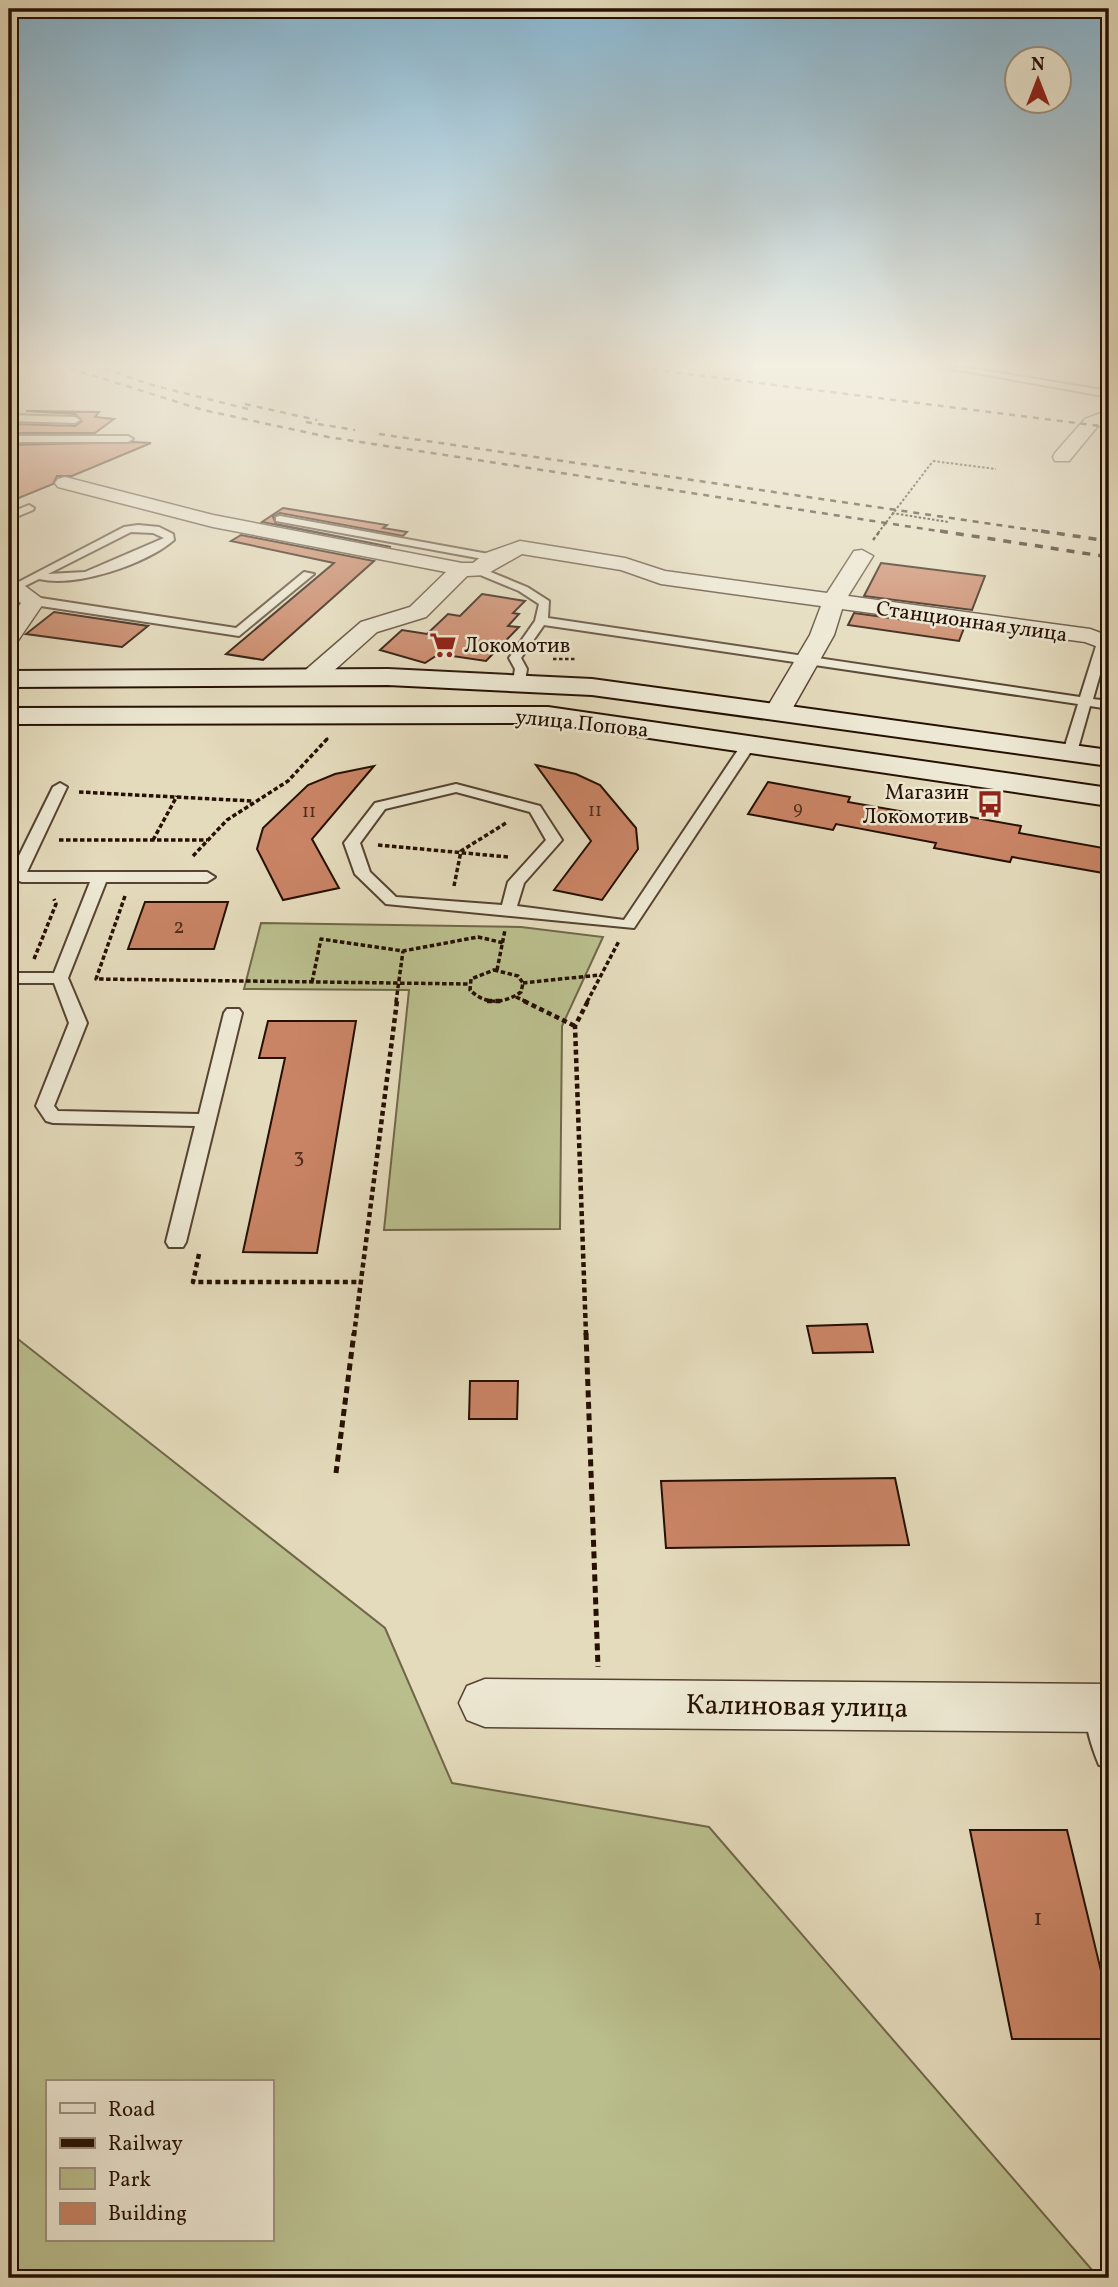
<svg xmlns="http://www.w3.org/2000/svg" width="1118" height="2287" font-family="Vollkorn,serif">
<rect width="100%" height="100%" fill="#e4dbbc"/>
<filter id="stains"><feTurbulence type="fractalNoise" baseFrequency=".00286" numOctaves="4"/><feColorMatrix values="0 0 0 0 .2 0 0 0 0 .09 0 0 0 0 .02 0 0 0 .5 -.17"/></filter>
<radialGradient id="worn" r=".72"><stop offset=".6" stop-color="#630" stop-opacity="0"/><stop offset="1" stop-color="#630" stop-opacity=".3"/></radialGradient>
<path fill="#babe8d" stroke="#706748" stroke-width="2" fill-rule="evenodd" d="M261,923L521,927L603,937L562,1026L560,1229L384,1230L409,990L244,989Z
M9,1332L385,1628L452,1783L709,1827L1099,2278H9ZM47,2082H271V2240H47Z"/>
<path fill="#c98465" stroke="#261003" stroke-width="2" d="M26,411L99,412L95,417L114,419L95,433H9L13,424L75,426L82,421L75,414Z
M132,442L151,443L72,476H57L53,484L9,502V445Z
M283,508L387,525L383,528L407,532L403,536L280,513L273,517L276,524L391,547L262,522Z
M241,535L374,561L263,660L226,654L334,563L231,541Z
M881,563L985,576L972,610L864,596Z
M482,594L525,601L513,613L519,614L508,626L519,627L486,661L439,654L425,663L380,650L402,630L427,634L448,614L460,616Z
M54,612L148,626L122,647L26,634Z
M854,613L964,628L959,641L848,625Z
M536,765L576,774L600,785L636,828L638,849L602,900L554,890L591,841Z
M374,766L312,839L339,888L283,900L257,849L263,828L308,785L335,774Z
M768,782L850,797L848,802L945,819L948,813L1021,826L1019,833L1109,849V874L1012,857L1010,862L934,848L936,843L836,824L833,830L748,814Z
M145,902H228L214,949H128Z
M268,1021H356L317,1253L243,1252L285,1058H259Z
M867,1324L873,1352L813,1353L807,1326Z
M470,1381H518L517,1419H469Z
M895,1478L909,1545L666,1548L661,1481Z
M970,1830H1067L1109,2004V2039H1012Z"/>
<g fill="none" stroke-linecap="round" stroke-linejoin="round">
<defs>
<path id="lane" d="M948,368H969L1109,391V397Z
M9,415L75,417L80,420L75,423L9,421Z
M9,436H128L133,439L128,442H9Z
M29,505L34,508L33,510L9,520V513Z
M280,516L494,555L500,558L494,561L276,521V517Z
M138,525L159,527L173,534L174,540C146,564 76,588 39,579L19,589L9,587L124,527ZM131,532L153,533L164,538L85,572L48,574Z
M473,568H481L527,587L549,601L548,618L1080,697L1097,643L1103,639L1109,643L1093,699L1109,701V709L1090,706L1077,752L1070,756L1063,752L1078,704L544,625L521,658L527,669L525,681L519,685L513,681L515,669L509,658L535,621L539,604L519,591L473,572Z
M304,572L314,574L239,636L34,605L28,601L34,597L236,628Z
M749,740L756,744L634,928L386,904L355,874L344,843L375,803L456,784L540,806L562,840L524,883L517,906L624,920L744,741ZM456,792L530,812L546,840L508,882L502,905L396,897L370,872L360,843L385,809Z
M60,783L67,787L27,872H207L215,877L207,882H106L68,978L87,1023L54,1106L58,1111L199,1114L224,1013L227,1009H239L242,1013L186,1242L183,1247H169L166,1242L195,1126L53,1123L46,1121L36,1106L69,1023L54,983H9V973H54L90,882H22L16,880L11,872L53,787Z
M1098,1697L1109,1704V1769L1099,1765C1092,1748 1081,1717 1088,1700Z"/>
<path id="street" d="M1109,410V421L1097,427L1069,461H1055L1053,457L1055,453L1085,419Z
M65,477L213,515L462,563H473L486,553L520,541L625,558L665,571L827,593L854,551L862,550L873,556L848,596L1090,629L1109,636V651L1085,642L842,609L834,635L791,711L787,716H769L765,711L810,635L821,606L661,584L621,570L522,554L485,575L467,576L426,617L377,632L320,683H302L299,678L302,673L361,622L410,607L446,572L213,527L58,487L55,483L58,479Z
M9,578L17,580L45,601L17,642L9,644V621L21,603L9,595Z
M485,1679L1109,1684V1732L485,1727L467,1720L459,1703L467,1686Z"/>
<path id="secondary" d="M388,669L592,679L1109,750V766L592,695L388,685L9,687V671Z
M548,707L1109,788V806L548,723L9,724V708Z"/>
</defs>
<use href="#lane" stroke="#564331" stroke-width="4"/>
<use href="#street" stroke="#564331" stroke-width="3"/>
<use href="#secondary" stroke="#261003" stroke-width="4"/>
<path stroke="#261003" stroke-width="2" stroke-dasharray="2.5 2" stroke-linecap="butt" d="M933,461L996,469
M892,513L948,522"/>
<path stroke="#261003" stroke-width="2.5" stroke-dasharray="3.5 2.5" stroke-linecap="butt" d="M553,659H575
M326,740L328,738"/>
<path stroke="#261003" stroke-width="3.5" stroke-dasharray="4.5 2.5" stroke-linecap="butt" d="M79,792L252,801
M59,840H207
M153,840L177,796
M378,845L508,857
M193,856L227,820L288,781L328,738
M454,886L461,851L506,823
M125,896L96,979L469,984
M34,959L56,904L54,899
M494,970L518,976L523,983L521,992C504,1004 485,1005 470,990L471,979Z
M497,970L505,930
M312,982L321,939L403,951L478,937L504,943
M523,983L599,975
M516,997L527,1002
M396,1002L403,951
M587,1002L619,941"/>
<path stroke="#261003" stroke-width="4.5" stroke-dasharray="5 3.5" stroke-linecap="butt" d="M487,1001H502
M524,1001L575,1026
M199,1254L193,1282H360
M354,1335L397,1001
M586,1335L575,1026L588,1001"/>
<path stroke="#261003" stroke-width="5" stroke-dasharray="7 4.5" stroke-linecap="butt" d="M586,1333L598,1667
M336,1473L354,1333"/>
<use href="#lane" fill="#ede8d3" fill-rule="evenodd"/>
<use href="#street" fill="#ede8d3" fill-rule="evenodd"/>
<use href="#secondary" fill="#ede8d3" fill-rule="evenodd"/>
<path stroke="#261003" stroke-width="2.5" stroke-dasharray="6 6" stroke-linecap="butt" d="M69,368L203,410L328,437L951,533
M104,368L148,384L252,410
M640,368L1109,427
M245,404L317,420
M306,422L355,430
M379,434L1053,533"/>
<path stroke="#261003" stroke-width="3.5" stroke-dasharray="8 8" stroke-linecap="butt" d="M940,531L1109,557
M1041,531L1109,541"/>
<path stroke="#261003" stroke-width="2" stroke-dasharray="2.5 2" stroke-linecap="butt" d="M878,533L933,461"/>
<path stroke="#261003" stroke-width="2.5" stroke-dasharray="3.5 2.5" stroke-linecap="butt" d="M873,540L880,531"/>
</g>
<linearGradient id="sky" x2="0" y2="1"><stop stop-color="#87b7d3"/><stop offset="0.53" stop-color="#f3efe1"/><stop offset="1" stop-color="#f3efe1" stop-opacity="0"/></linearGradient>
<rect width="1118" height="688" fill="url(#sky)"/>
<defs>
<symbol id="supermarket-bare" viewBox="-9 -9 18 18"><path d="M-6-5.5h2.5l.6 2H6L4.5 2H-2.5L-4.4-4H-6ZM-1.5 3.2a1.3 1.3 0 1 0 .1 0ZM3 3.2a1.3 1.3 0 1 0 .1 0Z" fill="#8f2418" stroke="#ede8d3" stroke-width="2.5" paint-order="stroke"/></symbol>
<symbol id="bus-bare" viewBox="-9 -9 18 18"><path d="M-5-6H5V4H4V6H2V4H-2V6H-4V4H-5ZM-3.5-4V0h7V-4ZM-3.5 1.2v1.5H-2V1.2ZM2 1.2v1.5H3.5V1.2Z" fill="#8f2418" stroke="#ede8d3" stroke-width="2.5" paint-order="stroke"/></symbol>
</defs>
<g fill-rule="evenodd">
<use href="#supermarket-bare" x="424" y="626" width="38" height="38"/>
<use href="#bus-bare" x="971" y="785" width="38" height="38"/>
</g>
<g text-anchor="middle" stroke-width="5" stroke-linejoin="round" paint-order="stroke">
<g font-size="18" fill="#4f2d1c">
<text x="798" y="814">9</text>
<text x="595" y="816">11</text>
<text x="309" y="817">11</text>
</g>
<g font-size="21" fill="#261003" stroke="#ede8d3">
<text transform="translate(972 621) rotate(8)" y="7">Станционная улица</text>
<text transform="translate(582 723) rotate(6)" y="7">улица Попова</text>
</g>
<g font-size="21" fill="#261003" stroke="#ede8d3" text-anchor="start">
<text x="464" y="652">Локомотив</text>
<text x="969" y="799" text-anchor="end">Магазин<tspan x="969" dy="24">Локомотив</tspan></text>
</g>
<g font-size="21" fill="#4f2d1c">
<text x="179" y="933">2</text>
<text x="299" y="1162">3</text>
</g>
<g font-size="24" fill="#4f2d1c">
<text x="1038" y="1925">1</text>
</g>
<g font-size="28" fill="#261003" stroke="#ede8d3">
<text transform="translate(797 1705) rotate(1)" y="10">Калиновая улица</text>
</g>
</g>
<rect width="1118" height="2287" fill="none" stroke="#e4dbbc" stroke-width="35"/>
<rect x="10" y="10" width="1097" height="2266" fill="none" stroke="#261003" stroke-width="3.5"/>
<rect x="18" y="18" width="1083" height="2252" fill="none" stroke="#261003" stroke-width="2"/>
<rect x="46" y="2080" width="228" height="161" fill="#ede8d3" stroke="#9d9280" stroke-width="2"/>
<rect x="60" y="2103" width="35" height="10" fill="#ede8d3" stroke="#9d9280" stroke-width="2"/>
<text x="108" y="2116" font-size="21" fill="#261003">Road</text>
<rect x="60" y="2138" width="35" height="10" fill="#261003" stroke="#9d9280" stroke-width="2"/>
<text x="108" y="2150" font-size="21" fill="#261003">Railway</text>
<rect x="60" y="2168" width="35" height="21" fill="#babe8d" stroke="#9d9280" stroke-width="2"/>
<text x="108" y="2186" font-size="21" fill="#261003">Park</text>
<rect x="60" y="2203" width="35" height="21" fill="#c98465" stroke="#9d9280" stroke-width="2"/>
<text x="108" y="2220" font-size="21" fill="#261003">Building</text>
<g transform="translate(1038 80)"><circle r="33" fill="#ede8d3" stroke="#9d9280" stroke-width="2"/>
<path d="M0-5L12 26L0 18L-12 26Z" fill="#8f2418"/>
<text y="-10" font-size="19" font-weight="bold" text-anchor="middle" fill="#261003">N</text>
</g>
<rect width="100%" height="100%" filter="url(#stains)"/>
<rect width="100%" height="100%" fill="url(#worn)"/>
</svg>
